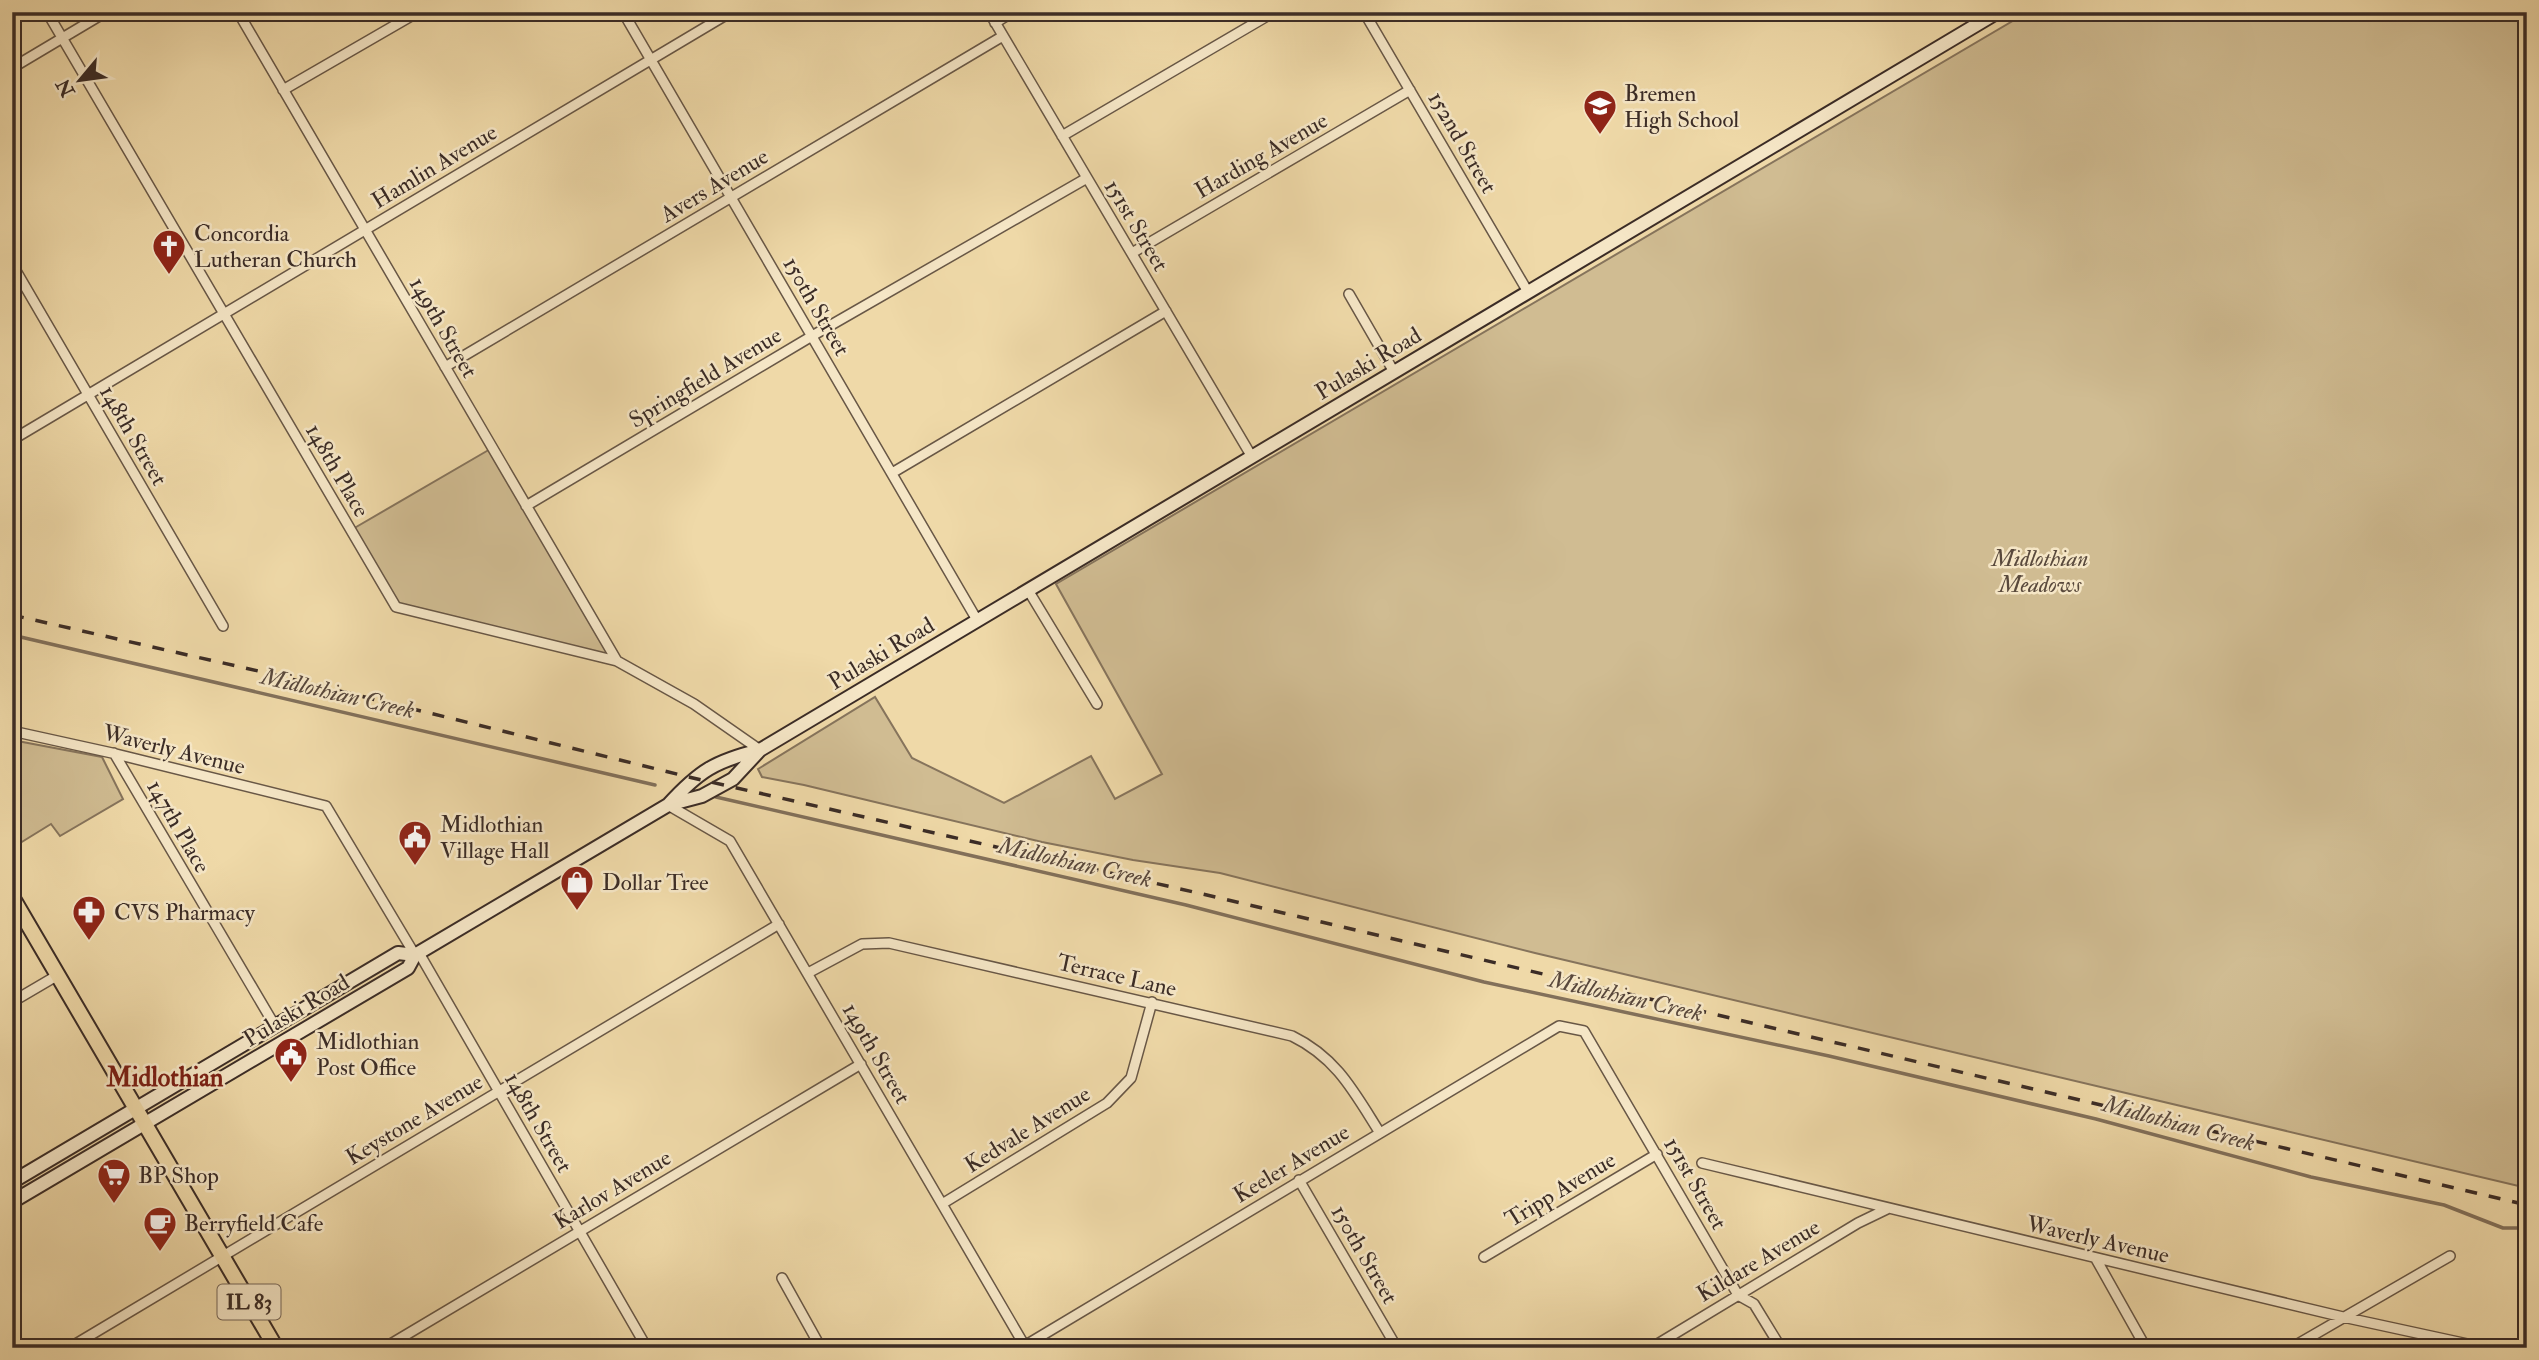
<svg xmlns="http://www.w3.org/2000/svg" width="2539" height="1360" font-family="'IM FELL Double Pica',serif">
<rect width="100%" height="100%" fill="#efd9a8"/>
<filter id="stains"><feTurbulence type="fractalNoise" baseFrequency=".00286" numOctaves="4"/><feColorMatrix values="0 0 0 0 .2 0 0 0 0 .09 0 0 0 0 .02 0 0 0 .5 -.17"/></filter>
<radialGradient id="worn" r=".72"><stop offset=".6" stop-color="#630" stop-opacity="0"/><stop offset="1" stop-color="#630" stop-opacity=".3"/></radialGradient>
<path fill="#d0bc92" stroke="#86745c" stroke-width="2" d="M2028,12H2527V1188L1535,953L1220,873L1133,860L1042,842L804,785L762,777L758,769L875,697L912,758L1004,803L1091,756L1115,799L1162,774L1056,584Z
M492,448L617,661L396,607L351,530Z
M12,740L102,757L123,799L60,836L51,824L12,848Z"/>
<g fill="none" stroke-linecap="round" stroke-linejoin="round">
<path stroke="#82705a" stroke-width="3.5" d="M12,635L655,785
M716,797L1186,905L1484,982L1829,1056L2096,1119L2311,1177L2444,1205L2503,1228H2527"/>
<defs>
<path id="street" d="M47,12L396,607L617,661L694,704L760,750
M238,12L617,661
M623,12L977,620
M989,12L1252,457
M1364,12L1528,292
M995,23L1013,12
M12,68L106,12
M283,90L418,12
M1062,136L1274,12
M1132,253L1410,90
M12,264L223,626
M1349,294L1394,372
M445,367L1003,36
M12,440L731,12
M892,473L1166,311
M526,506L812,336L1087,178
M1028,590L1097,704
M12,731L112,753L326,806L415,955
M114,753L275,1026
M668,805L730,841L1026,1348
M419,953L647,1348
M808,973L862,944L889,943L1292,1036C1337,1058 1354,1092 1380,1133
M12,1002L58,975
M1702,1163L2343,1317L2486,1348
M1299,1180L1397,1348
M942,1204L1107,1103L1131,1078L1152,1002
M1484,1257L1657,1154
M2096,1259L2146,1348
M782,1278L821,1348
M69,1348L779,924
M384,1348L861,1064
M1021,1348L1559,1026L1584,1031L1738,1295L1754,1304L1781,1348
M1651,1348L1858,1223L1887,1209
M2291,1348L2450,1256"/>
<path id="secondary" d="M668,805L702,796L733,779L760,750
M12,1182L398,953L415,955
M12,1202L408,968L415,955L668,805C699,771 715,761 760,750L1998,12"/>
<path id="primary" d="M12,897L276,1348"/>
</defs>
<use href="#street" stroke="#685746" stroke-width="12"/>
<use href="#secondary" stroke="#3b2c26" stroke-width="16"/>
<use href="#primary" stroke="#3b2c26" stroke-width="18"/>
<use href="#street" stroke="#f5e6c6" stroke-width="9"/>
<use href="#secondary" stroke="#f5e6c6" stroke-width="12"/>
<use href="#primary" stroke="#efd9a8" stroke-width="14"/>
<path stroke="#3b2c26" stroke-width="3.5" stroke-dasharray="12 12" stroke-linecap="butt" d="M12,615L267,673L693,778L1198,893L2527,1205"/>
</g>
<defs>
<symbol id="school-pin" viewBox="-11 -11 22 30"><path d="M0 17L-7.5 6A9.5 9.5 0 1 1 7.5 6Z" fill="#8f2418" stroke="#f5e6c6"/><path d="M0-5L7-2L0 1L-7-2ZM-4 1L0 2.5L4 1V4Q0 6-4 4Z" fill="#fff"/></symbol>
<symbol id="church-pin" viewBox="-11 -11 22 30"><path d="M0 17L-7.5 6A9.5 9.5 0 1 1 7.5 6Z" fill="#8f2418" stroke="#f5e6c6"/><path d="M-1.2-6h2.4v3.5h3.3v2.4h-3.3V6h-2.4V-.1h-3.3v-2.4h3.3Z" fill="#fff"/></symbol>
<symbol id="civic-pin" viewBox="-11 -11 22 30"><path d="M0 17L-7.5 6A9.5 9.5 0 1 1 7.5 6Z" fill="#8f2418" stroke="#f5e6c6"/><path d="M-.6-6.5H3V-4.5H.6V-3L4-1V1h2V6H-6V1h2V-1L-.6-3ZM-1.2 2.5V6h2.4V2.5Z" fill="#fff"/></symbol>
<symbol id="shop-pin" viewBox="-11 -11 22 30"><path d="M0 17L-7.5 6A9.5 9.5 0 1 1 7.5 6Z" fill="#8f2418" stroke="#f5e6c6"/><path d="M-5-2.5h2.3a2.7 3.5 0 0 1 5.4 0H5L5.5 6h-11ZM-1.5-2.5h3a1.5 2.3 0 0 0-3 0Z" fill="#fff"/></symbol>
<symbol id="pharmacy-pin" viewBox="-11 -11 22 30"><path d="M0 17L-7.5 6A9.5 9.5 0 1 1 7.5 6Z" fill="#8f2418" stroke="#f5e6c6"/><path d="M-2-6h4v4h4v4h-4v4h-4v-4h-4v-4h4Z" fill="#fff"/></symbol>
<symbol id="supermarket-pin" viewBox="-11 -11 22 30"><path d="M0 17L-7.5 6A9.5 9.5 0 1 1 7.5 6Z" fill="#8f2418" stroke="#f5e6c6"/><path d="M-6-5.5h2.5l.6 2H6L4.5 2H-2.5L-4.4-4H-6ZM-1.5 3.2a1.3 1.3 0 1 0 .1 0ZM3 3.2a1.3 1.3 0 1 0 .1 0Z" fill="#fff"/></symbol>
<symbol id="cafe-pin" viewBox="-11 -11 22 30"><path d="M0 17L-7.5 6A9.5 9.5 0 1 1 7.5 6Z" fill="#8f2418" stroke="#f5e6c6"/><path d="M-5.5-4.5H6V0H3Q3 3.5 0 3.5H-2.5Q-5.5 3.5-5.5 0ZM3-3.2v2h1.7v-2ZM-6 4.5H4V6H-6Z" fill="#fff"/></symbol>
</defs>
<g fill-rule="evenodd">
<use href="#school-pin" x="1581" y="87" width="38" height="52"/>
<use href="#church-pin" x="150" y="227" width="38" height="52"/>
<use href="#civic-pin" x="396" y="818" width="38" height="52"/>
<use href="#shop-pin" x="558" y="863" width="38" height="52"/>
<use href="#pharmacy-pin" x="70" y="893" width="38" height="52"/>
<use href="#civic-pin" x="272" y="1035" width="38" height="52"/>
<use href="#supermarket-pin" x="95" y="1156" width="38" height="52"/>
<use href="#cafe-pin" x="141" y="1204" width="38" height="52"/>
</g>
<g text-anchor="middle" stroke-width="5" stroke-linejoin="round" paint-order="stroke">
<rect fill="#f5e6c6" stroke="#736456" stroke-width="2" x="217.5" y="1284.5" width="63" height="35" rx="5"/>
<g font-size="21" font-weight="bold" fill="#3b2c26">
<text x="249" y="1309">IL 83</text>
</g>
<g font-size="23" fill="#3b2c26" stroke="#f5e6c6" text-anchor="start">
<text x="1624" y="101">Bremen<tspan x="1624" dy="26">High School</tspan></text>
<text x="194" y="241">Concordia<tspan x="194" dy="26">Lutheran Church</tspan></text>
<text x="440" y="832">Midlothian<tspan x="440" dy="26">Village Hall</tspan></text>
<text x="602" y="890">Dollar Tree</text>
<text x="114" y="920">CVS Pharmacy</text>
<text x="316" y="1049">Midlothian<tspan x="316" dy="26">Post Office</tspan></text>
<text x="138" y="1183">BP Shop</text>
<text x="184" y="1231">Berryfield Cafe</text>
</g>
<g font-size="23" fill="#3b2c26" stroke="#f5e6c6">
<text transform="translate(1463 142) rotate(60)" y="8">152nd Street</text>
<text transform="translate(1261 155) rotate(-30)" y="8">Harding Avenue</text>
<text transform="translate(434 166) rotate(-31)" y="8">Hamlin Avenue</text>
<text transform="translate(714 185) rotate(-31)" y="8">Avers Avenue</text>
<text transform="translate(1137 225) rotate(59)" y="8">151st Street</text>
<text transform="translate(817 306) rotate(60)" y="8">150th Street</text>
<text transform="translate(444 327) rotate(60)" y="8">149th Street</text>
<text transform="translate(1368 363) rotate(-31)" y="8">Pulaski Road</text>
<text transform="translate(705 377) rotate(-31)" y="8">Springfield Avenue</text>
<text transform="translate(134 435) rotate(60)" y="8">148th Street</text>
<text transform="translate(338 470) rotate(60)" y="8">148th Place</text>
<text transform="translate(881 653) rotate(-31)" y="8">Pulaski Road</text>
<text transform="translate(174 749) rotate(14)" y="8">Waverly Avenue</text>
<text transform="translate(179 826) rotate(60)" y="8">147th Place</text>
<text transform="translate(1117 975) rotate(13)" y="8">Terrace Lane</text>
<text transform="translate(296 1010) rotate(-31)" y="8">Pulaski Road</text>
<text transform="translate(877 1053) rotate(60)" y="8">149th Street</text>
<text transform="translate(414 1119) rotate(-31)" y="8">Keystone Avenue</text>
<text transform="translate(539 1122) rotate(60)" y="8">148th Street</text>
<text transform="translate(1027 1129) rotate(-32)" y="8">Kedvale Avenue</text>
<text transform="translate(1291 1163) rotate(-31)" y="8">Keeler Avenue</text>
<text transform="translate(1696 1183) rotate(60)" y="8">151st Street</text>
<text transform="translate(612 1189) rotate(-31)" y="8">Karlov Avenue</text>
<text transform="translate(1560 1189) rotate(-31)" y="8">Tripp Avenue</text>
<text transform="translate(2098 1239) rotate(13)" y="8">Waverly Avenue</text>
<text transform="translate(1365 1254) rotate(60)" y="8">150th Street</text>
<text transform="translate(1758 1260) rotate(-31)" y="8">Kildare Avenue</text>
</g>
<g font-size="23" font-style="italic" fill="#59493c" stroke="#f5e6c6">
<text x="2040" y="566">Midlothian<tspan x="2040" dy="26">Meadows</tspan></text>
</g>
<g font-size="24" font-style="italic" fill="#59483c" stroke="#f5e6c6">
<text transform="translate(338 693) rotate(13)" y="8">Midlothian Creek</text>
<text transform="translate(1075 862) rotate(13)" y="8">Midlothian Creek</text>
<text transform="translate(1626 996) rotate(13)" y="8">Midlothian Creek</text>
<text transform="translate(2179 1123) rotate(15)" y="8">Midlothian Creek</text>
</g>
<g font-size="26" font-weight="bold" fill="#7a1f14" stroke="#f5e6c6">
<text x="165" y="1086">Midlothian</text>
</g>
</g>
<rect width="2539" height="1360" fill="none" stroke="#efd9a8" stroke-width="42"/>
<rect x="14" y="14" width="2511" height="1332" fill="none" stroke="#3b2c26" stroke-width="3.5"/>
<rect x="21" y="21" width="2497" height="1318" fill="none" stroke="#3b2c26" stroke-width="2"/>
<g transform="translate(80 80) rotate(241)" stroke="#f5e6c6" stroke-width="5" paint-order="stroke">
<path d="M0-5L12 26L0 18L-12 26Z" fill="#3b2c26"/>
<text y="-10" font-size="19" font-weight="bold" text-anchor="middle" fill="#3b2c26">N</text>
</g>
<rect width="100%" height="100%" filter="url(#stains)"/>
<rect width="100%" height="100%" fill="url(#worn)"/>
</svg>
